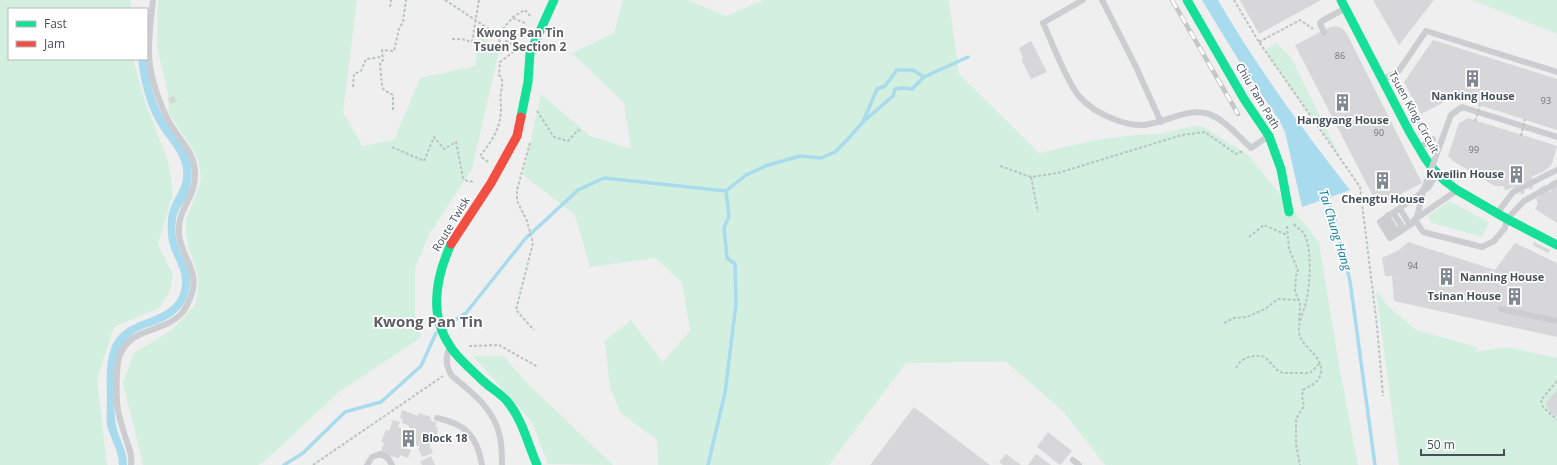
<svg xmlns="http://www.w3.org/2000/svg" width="1557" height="465" font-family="'Open Sans',sans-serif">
<rect width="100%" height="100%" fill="#f0efef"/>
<path fill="#d3efdf" d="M0,0H131V9H9V59H133L145,102L168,161L173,194L158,244L173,275L169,293L159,308L114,327L97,379L107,465H0Z
M158,0H357L343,113L363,146L394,140L420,78L475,66L479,33L499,51L472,169L430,233L415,268V320L422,337L339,392L265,461L258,465H143L123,383L134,353L172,330L195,305L199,284L196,268L189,249L186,233V219L197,192L201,179L199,163L192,148L169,114L168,93L157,47Z
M623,0H688L726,16L764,0H949L959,74L1039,153L1096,140L1134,135L1161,134L1196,125L1204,127L1248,155L1319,242L1339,365L1358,465H1105L1063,411L1006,362L906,363L829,465H658L657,440L621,413L610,388L605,341L631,320L663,362L690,331L682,283L656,258L590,267L575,215L523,175L541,94L590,136L631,149L624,103L572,53L614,33Z
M1472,0H1557V34Z
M1276,43L1291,57L1340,157L1265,50Z
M1449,201L1489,222L1482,237L1432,223L1428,216Z
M1376,290L1387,305L1416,330L1477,347L1476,352L1506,347L1557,358V465H1399Z
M473,356H504L524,380L613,465L548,464L532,422Z"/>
<path fill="#a8dbed" d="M1202,0H1218C1257,67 1302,129 1350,190L1302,207L1285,132L1279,120L1239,61Z
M138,59H147C149,82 155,105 168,125C176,137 188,149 191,164C193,176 191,188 186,199C183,203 180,207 178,212C175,220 175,228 176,236C179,257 195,267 189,291C184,312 167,321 148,327C142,329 134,332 130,337C126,341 116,361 115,367C114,371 115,377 115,382C115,398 113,415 117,430C121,442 127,452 127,465H119C119,450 110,439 107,425C106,417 107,408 107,400C107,383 105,365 111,349C124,311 177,326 182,285C183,272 177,263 172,251C168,242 167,231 168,221C169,197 190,189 181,161C177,149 167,139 160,128C147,107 141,84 138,59Z"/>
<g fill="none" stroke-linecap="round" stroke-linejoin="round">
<path stroke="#a8dbed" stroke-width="3.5" d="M864,121L893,96L895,89L903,88L912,89L924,77
M1326,195L1335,220L1350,281L1375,465
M446,326L466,313L525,239L578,190L604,178L726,191L746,175L768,165L800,156L821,158L835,152L847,140L863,122L877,89L885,86L897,70H913L924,77L968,57
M284,465L303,453L345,412L381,402L421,366L436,333
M708,465L725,393L736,304L735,264L727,258L724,228L729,216L726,191"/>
</g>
<path fill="#d7d7d9" d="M1240,0H1321L1259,34Z
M1373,0H1434L1399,45Z
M1336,26L1342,28L1347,34L1422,183L1378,206L1295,45L1328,28Z
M1433,40L1557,79V130L1454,97L1421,114L1404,82Z
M1031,41L1047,72L1031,79L1021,59L1023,58L1019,48Z
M174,96L177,101L171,104L168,98Z
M1416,110L1424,126L1420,128L1412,112Z
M1468,118L1557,146L1552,164L1546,170L1531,177L1535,184L1532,185L1533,188L1530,190L1525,182L1521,185L1525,192L1522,195L1520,192L1517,194L1513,187L1506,191L1503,186H1495L1453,161L1448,156L1459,123Z
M1556,179L1557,181V223L1535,209L1538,203L1536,199L1542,195L1538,189L1545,185L1549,192L1552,190L1549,183Z
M1408,242L1495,270L1515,243L1557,263V337L1394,301L1392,276H1385L1382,258L1399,250Z
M1534,242L1550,250L1548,253L1533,245Z
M1557,390V417L1550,412L1546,403Z
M914,407L990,465H870Z
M402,410L418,416L419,413L431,417L430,420L437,423L435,427H438L437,430L438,431L434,444L431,443L430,445L429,444L433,453L422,457L418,448H420L419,446L415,445L416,442L407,446L406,448L411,450L408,458L400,455L399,458L391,456V457L380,454L384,443L381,442L386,430L389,431L393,420L400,422L398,427L405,430L404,433L411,431L408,425L402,423L403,419L400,418Z
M1048,432L1072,451L1060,465L1037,447Z
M1006,454L1021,465H1003L999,462Z
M1036,454L1051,465H1028Z
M431,456L435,465H422L420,462Z"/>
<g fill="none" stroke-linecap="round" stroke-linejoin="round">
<path stroke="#b8c4c0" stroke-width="2" stroke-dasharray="3 2" stroke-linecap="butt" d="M445,0L498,35
M1234,0L1259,42L1349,171L1360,187L1377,326L1383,396
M390,7L391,0
M513,18L527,24
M452,39H461L472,42L479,0
M1259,42L1300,20L1313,29
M517,47L506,41L503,44L499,40L498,35L513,17L525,10L530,16
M353,87L354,74L361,71L366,59L382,57
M393,110V95L384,90L382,86L380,63L383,60L382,50L394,51L399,29L403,22L406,0
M537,111L554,137L568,141L578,130L580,131
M530,143L517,190V201L527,221L533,243L516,310L534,330
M392,147L424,161L434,137L444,149L456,142L463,178L467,181L475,182
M488,162L480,156C491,142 500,130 501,111C501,105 500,98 501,92C502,86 504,80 499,75L500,62L516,50
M1000,166L1031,177L1058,173L1182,135L1205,132L1236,154L1243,151
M1031,177L1038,212
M1294,224C1296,228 1300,229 1303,232C1313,248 1310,285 1306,302C1304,311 1298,323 1299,332C1301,348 1322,354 1321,371C1320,383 1311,385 1303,390L1302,396L1304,406L1296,419V444L1300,465
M1287,226L1289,249L1298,270L1296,276L1295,291L1300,304L1299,323
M1249,237L1264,225L1287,235
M1224,323L1234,318L1247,317L1265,309L1278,299L1300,300
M469,346L499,345L538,367
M1236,368C1241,357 1254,354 1265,357L1277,370L1283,373H1310L1320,363
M1557,381L1541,400L1543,407L1557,420
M313,465L443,376"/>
<path stroke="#cbcdd0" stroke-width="6" d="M1083,0L1043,23C1053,44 1065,78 1078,95C1088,107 1102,115 1116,120C1127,124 1138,127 1149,124C1166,121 1189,109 1205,113C1223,117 1238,136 1251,148L1267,137
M1102,0L1136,67L1161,122
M1324,33L1320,23L1322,21L1344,9
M1384,79L1398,72L1426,31L1557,72
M1441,142L1451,115L1462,107L1557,137
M1420,147L1433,139
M1422,191L1428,188L1437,174
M1498,212L1513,192L1557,170
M1388,215L1386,222L1392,231H1397L1400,229
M1414,220L1456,191
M1482,247L1494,241L1505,228L1507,219L1524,201L1557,183
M1501,309L1557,321
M449,349C445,359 446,367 452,376C472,392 495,410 500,437C502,446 502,456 502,465
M437,418C466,424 477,436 482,465
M1073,460L1079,465
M131,465C133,454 127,443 124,433C122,425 119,417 118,410C116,399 116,368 119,358C129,326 162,334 181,314C186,309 188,303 191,296C201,270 180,257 179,233C177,208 196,199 195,173C195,151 176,137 167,118C157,97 149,75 149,51C149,34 151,17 153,0
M367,465L372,457L380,454L388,458L392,465"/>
<path stroke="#16e098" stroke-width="9" d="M1187,0L1244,99L1269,136L1281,169L1289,212
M1341,0L1409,131L1425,158L1434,170L1445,181L1457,190L1507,219L1557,245
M521,117L528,82L530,53L554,0
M451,244C436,277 428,314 450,346C457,358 472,370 482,380C489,387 500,393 507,401C522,419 528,444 537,465"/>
<path stroke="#f24e42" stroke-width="9" d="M451,244L491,183L517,136L521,117"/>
<defs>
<path id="rail" d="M1172,0L1238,114"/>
</defs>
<use href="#rail" stroke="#c5c6c8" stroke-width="4.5"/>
<use href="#rail" stroke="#fff" stroke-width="3" stroke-dasharray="9" stroke-linecap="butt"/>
<path stroke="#b8c4c0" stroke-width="2" stroke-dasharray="3 2" stroke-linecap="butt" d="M1475,121L1480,105
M1521,136L1525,119"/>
<path stroke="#cbcdd0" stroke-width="6" d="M1441,142L1423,192L1416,221L1423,232L1482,247
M1400,209L1410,225
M1393,213L1404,229
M1387,217L1380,222L1390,238L1398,233
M1416,221L1398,233L1387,217L1423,192"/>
</g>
<defs>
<symbol id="building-bare" viewBox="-9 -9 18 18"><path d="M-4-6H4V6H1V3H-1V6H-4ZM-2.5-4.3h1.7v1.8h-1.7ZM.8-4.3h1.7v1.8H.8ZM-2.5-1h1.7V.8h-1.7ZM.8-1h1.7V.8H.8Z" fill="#82888f" stroke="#fff" stroke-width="2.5" paint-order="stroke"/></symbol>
</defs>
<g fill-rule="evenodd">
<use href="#building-bare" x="1460" y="66" width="25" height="25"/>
<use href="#building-bare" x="1330" y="90" width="25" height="25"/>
<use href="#building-bare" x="1504" y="162" width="25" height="25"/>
<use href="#building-bare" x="1370" y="168" width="25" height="25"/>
<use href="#building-bare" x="1434" y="264" width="25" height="25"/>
<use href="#building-bare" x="1502" y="284" width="25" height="25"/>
<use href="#building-bare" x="396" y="426" width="25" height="25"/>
</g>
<g text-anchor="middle" stroke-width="3.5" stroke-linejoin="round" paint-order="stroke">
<g font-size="9" fill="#6c737c">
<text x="1340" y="59">86</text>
<text x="1546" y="104">93</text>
<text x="1379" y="136">90</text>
<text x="1474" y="153">99</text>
<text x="1413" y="269">94</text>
</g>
<g font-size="11" fill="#46505b" stroke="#fff">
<text transform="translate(1258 96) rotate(59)" y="4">Chiu Tam Path</text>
<text transform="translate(1414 112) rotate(61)" y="4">Tsuen King Circuit</text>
<text transform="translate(451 224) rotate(-59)" y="4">Route Twisk</text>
</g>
<g font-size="11" font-weight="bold" fill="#46505b" stroke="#fff">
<text x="1473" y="100">Nanking House</text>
<text x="1343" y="124">Hangyang House</text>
<text x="1504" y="178" text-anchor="end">Kweilin House</text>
<text x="1383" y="203">Chengtu House</text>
<text x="1460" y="281" text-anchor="start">Nanning House</text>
<text x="1501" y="300" text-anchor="end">Tsinan House</text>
<text x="422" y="442" text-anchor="start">Block 18</text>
</g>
<g font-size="12" font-weight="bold" fill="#5b5e63" stroke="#fff">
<text x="520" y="37">Kwong Pan Tin<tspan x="520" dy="14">Tsuen Section 2</tspan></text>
</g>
<g font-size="12" font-style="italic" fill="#0c7ba0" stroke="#fff">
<text transform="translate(1335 230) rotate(73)" y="4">Tai Chung Hang</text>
</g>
<g font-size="15" font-weight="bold" fill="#5b5e63" stroke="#fff">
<text x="428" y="327">Kwong Pan Tin</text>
</g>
</g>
<rect x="8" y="8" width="140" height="52" fill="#ffffff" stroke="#b5b9bd"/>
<rect x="16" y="21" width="20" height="6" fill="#16e098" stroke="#b5b9bd"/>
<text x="44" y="28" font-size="12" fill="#46505b">Fast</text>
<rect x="16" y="41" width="20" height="6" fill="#f24e42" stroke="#b5b9bd"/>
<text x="44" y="48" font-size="12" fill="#46505b">Jam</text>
<path d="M1421 449v6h83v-6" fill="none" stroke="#46505b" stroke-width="2"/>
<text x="1427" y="449" font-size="12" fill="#46505b" stroke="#ffffff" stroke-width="3" paint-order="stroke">50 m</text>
</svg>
